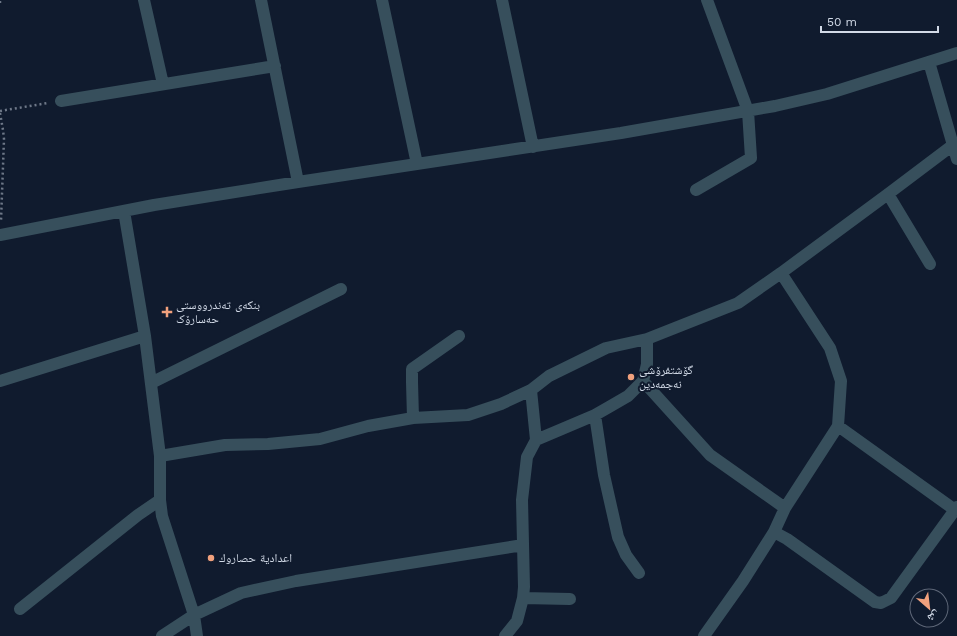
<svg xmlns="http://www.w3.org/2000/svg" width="957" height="636" font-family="'Work Sans','Noto Naskh Arabic',sans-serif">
<rect width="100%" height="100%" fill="#101b2e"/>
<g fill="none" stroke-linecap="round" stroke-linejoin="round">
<path stroke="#6e7888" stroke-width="2.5" stroke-dasharray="2 3" stroke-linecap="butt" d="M0,3V0
M0,111L48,103
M0,113L3,130L4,139L1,221"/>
<path stroke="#374f5c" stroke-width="12" d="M144,0L163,84
M261,0L298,182
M382,0L417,164
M502,0L533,147
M929,62L957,159
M61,101L275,66
M696,190L751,158L748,111L707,0
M888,194L930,264
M124,211L145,336L160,456V500L162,516L194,615L197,636
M0,235L154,205L298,182L621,133L775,106L827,94L957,53
M647,339V364L643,381L710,455L785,508
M0,381L145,336
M151,383L341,289
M595,415L604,475L618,537L626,555L639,573
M413,418L412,382V369L459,336
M838,426L955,510
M536,440L595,415L609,407L628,396L643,381
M160,456L225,445L268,444L320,439L368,426L413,418L468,415L501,404L531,390L549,376L606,348L647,339L738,303L781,273L888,194L953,145
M774,532L787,539L875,602L881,603L891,598L957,507
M523,598L570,599
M20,609L138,515L160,500
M162,636L194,615L241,593L296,581L523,545
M505,636L517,621L523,598L524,587L522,500L527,457L536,440L531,390
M704,636L743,581L774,532L785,508L838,426L841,381L830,348L781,273"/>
</g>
<g fill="#f1a17d" stroke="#101b2e" stroke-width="1.5">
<path d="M165 306h4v4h4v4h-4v4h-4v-4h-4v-4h4z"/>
<circle cx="631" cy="377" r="4"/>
<circle cx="211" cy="558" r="4"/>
</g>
<g text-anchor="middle" stroke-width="4" stroke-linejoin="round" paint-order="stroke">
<g font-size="12" fill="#d2dae7" stroke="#101b2e" text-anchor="start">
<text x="176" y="309">بنکەی تەندرووستی<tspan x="176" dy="14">حەسارۆک</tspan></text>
<text x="639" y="374">گۆشتفرۆشی<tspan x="639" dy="14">نەجمەدین</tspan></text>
<text x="219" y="562">اعدادية حصاروك</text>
</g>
</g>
<g transform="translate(929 608) rotate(152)"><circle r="19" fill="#101b2e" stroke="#5e6778"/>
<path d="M0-3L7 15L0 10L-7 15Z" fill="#f1a17d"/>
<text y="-6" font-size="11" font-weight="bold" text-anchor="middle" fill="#d2dae7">ش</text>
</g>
<path d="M821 26v6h117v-6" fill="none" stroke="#d2dae7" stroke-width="2"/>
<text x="827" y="26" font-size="12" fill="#d2dae7" stroke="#101b2e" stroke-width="3" paint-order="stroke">50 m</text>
</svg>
